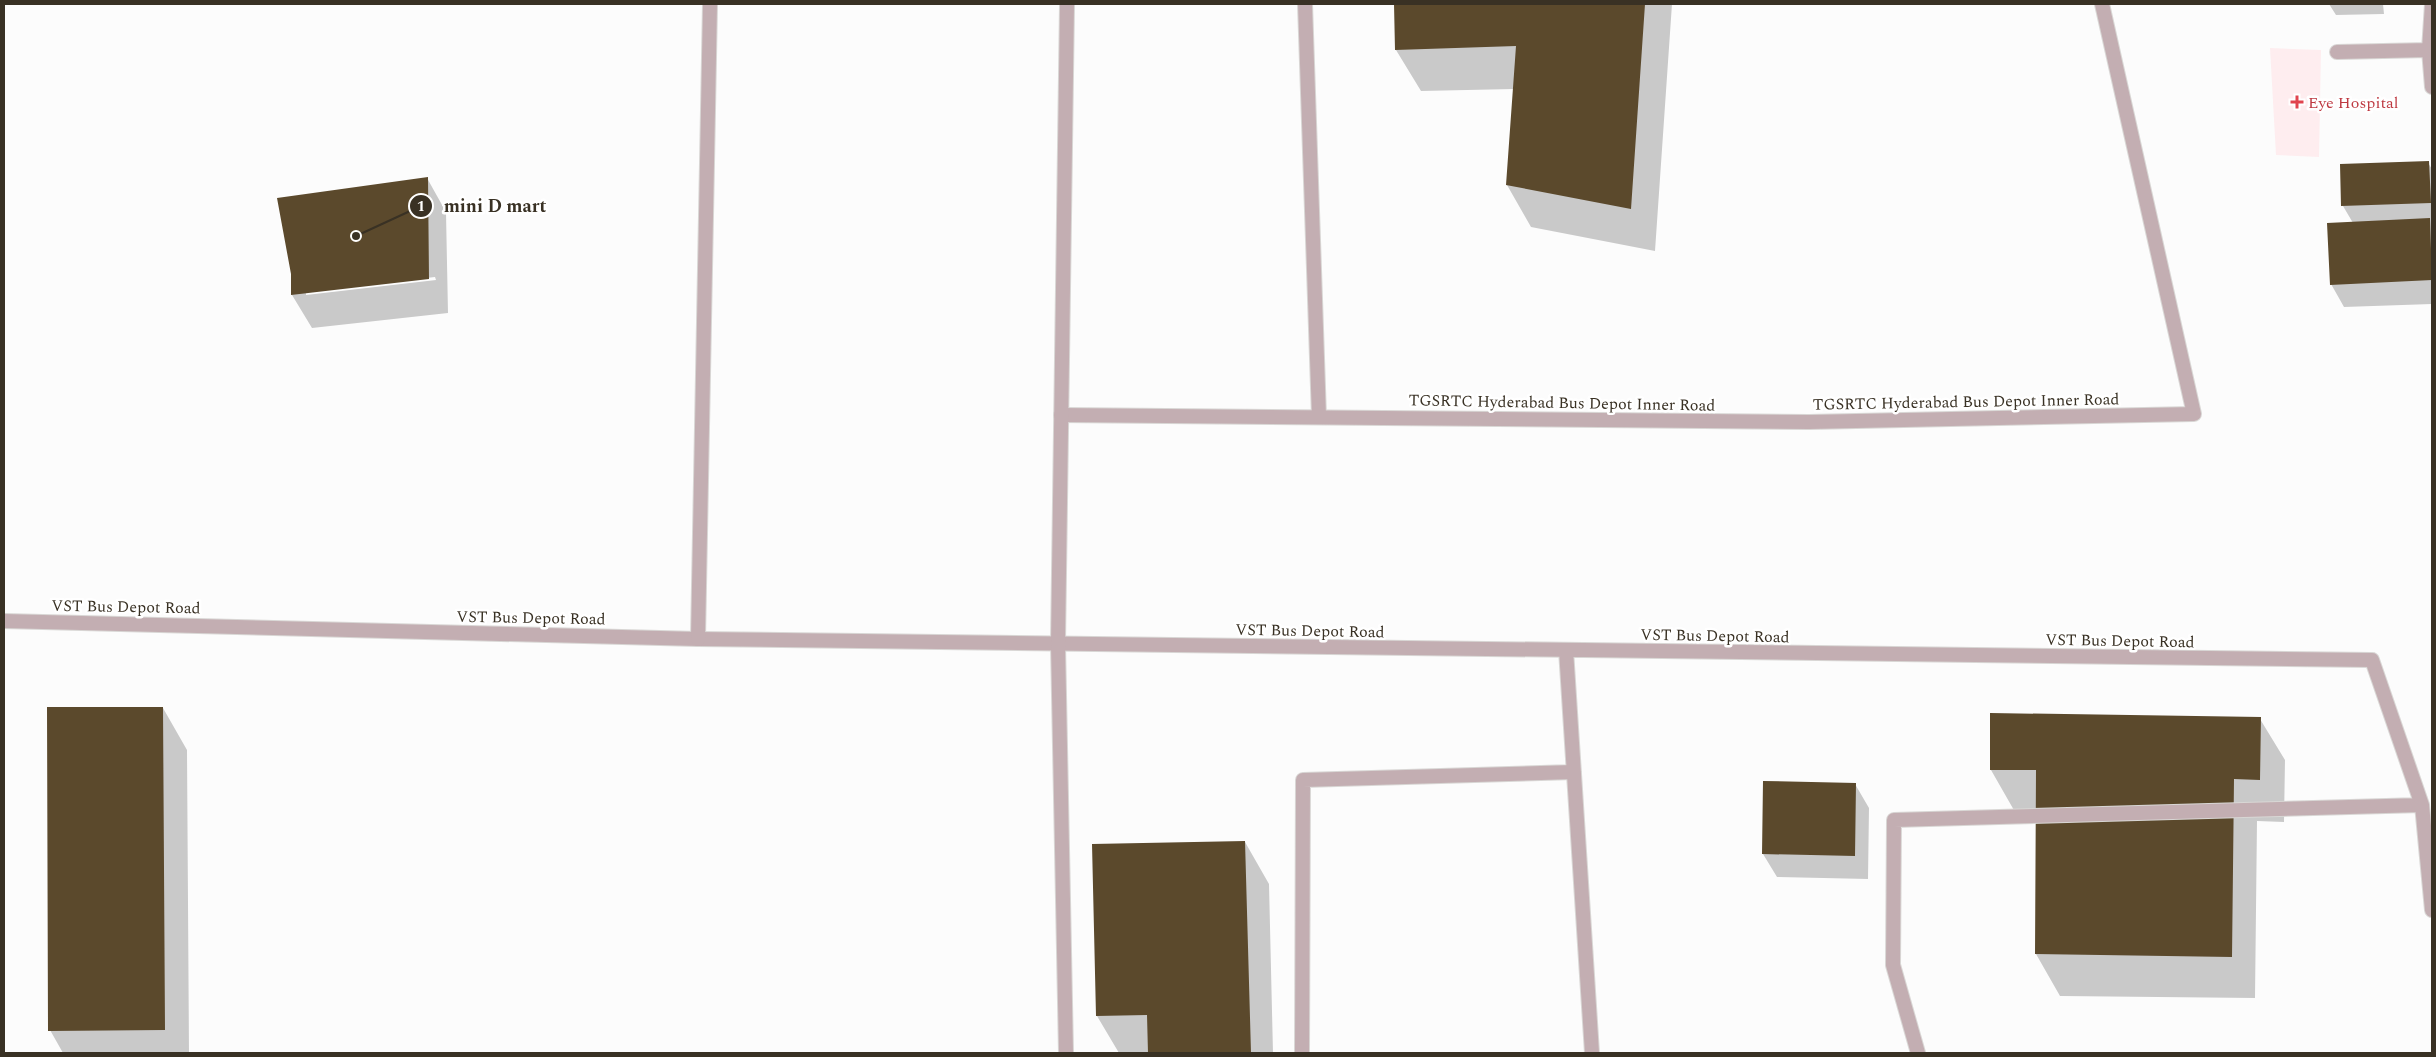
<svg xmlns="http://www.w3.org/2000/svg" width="2436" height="1057" font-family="Spectral,serif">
<rect width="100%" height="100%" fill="#fcfcfc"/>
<path fill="#feedef" d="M2270,48L2321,50L2319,157L2276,155Z"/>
<path fill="#0003" fill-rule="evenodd" d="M1395,4H1672L1655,251L1531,227L1507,185L1514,89L1421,91L1396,50Z
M2329,4H2383L2384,14L2336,15Z
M2428,163L2432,169V304L2344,307L2331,284L2353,223L2343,206L2341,166Z
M427,178L446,212L448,313L312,328L292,295V274ZM435,277L436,280L306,295V292Z
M163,708L187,750L189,1053H63L50,1030Z
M2260,719L2285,760L2284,822L2257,821L2255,998L2060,996L2036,954L2037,812H2015L1991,770Z
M1765,783L1855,784L1869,808L1868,879L1777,877L1763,854Z
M1245,842L1269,884L1273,1053H1119L1097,1016Z"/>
<path fill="#5b492c" d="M1394,4H1645L1631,209L1506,185L1516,46L1395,50Z
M2429,161L2431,203L2341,206L2340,164Z
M428,177L429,279L291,295V274L277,198Z
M2430,218L2432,280L2330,285L2327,223Z
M47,707H163L165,1030L48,1031Z
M1990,713L2261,717L2260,780L2234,779L2232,957L2035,954L2036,770H1990Z
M1763,781L1856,783L1855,856L1762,854Z
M1245,841L1251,1053H1148L1147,1015L1096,1016L1092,844Z"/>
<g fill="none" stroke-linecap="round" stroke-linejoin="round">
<defs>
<path id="service" d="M1305,4L1319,417
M1061,415L1809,422L2194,414L2102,4
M4,621L698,639L2372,660L2422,805L2432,910
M1566,650L1592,1053
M1302,1053L1303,780L1574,772
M1918,1053L1893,965L1894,820L2422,805"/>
<path id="minor" d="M2432,4L2429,50L2432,87
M2337,52L2429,50
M698,639L710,4
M1066,1053L1058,644L1067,4"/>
</defs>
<use href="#service" stroke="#d9d7d5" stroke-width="16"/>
<use href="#minor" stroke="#d9d7d5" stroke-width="16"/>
<use href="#service" stroke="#c3aeb2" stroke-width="14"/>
<use href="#minor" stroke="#c3aeb2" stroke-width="14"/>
</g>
<path fill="#e0444e" stroke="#fff" stroke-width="2" d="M2294.5 94.5h5v5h5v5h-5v5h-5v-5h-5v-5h5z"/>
<g text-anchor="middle" stroke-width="5" stroke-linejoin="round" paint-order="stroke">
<g font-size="16" fill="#be3a42" stroke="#fff" text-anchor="start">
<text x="2308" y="108">Eye Hospital</text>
</g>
<g font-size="16" fill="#393124" stroke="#fff">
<text transform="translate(1966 401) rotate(-1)" y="6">TGSRTC Hyderabad Bus Depot Inner Road</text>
<text transform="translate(1562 402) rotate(1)" y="6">TGSRTC Hyderabad Bus Depot Inner Road</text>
<text transform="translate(126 606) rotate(1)" y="6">VST Bus Depot Road</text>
<text transform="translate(531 617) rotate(1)" y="6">VST Bus Depot Road</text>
<text transform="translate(1310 630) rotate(1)" y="6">VST Bus Depot Road</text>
<text transform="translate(1715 635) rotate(1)" y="6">VST Bus Depot Road</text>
<text transform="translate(2120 640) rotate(1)" y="6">VST Bus Depot Road</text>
</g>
</g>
<path fill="none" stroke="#393124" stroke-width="2" d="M356 236L421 206"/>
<g fill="#393124" stroke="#fff" stroke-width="2">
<circle cx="356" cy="236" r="5"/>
<circle cx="421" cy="206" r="12"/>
</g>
<g font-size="15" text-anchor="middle" font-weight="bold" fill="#fff">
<text x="421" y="211">1</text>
</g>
<g font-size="18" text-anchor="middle" font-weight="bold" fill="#393124" stroke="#fff" stroke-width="5" stroke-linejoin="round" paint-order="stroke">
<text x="495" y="212">mini D mart</text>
</g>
<rect width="2436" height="1057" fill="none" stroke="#393124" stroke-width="10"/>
</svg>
